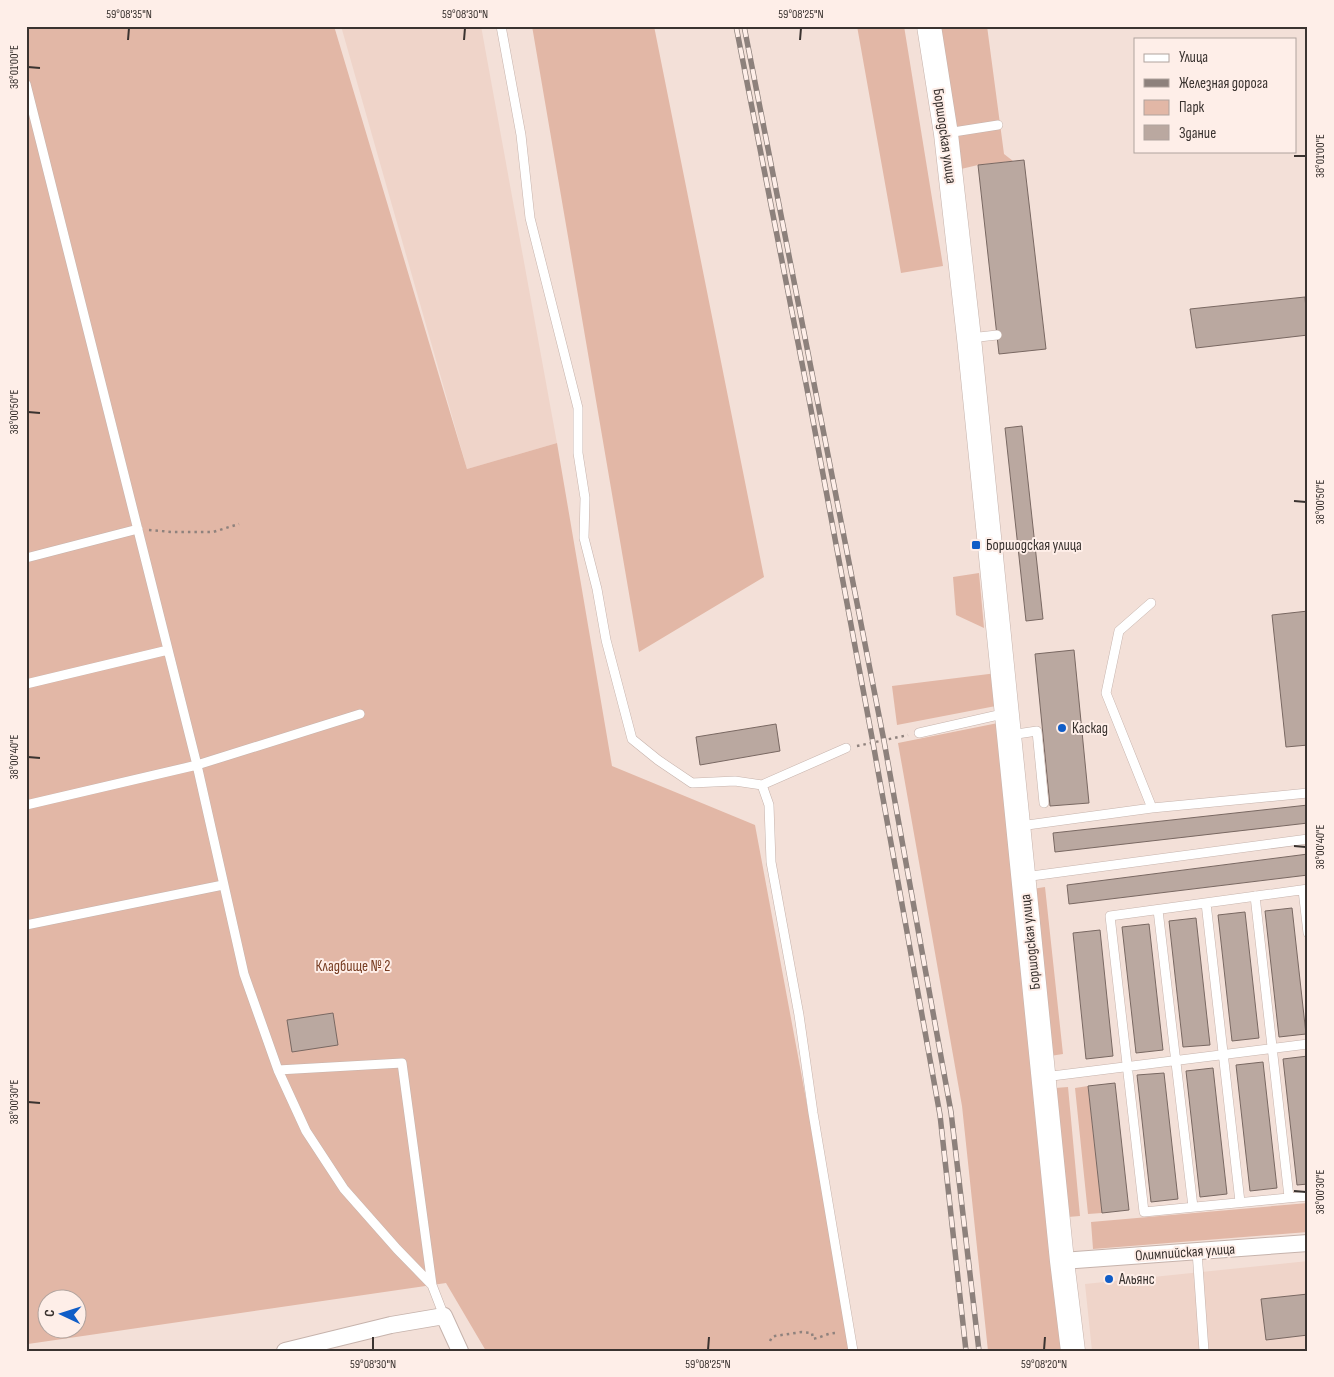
<svg xmlns="http://www.w3.org/2000/svg" width="1334" height="1377" font-family="'Sofia Sans Condensed',sans-serif">
<rect width="100%" height="100%" fill="#f3e0d8"/>
<path fill="#efd4c9" d="M341,26H481L557,443L467,469Z
M1308,1261V1351H1092L1085,1284Z"/>
<path fill="#e2b7a6" fill-rule="evenodd" d="M26,26H334L467,469L557,443L612,766L755,825L814,1142L849,1351H486L446,1283L28,1344L26,1339ZM48,1300H78V1330H48Z
M532,26H654L764,577L639,652Z
M857,26H904L943,266L901,273Z
M987,26L1004,154L1013,161L978,165L961,169L940,27Z
M979,573L984,628L956,615L953,577Z
M997,673L1001,705L897,725L892,686Z
M1003,722L1067,1351H988L962,1106L898,743Z
M1045,887L1063,1054L1050,1056L1032,889Z
M1088,1086L1102,1213L1088,1214L1075,1088Z
M1068,1087L1080,1216L1068,1217L1055,1088Z
M1308,1203V1232L1093,1249L1091,1222Z"/>
<path fill="#baa8a0" stroke="#796862" d="M1024,160L1046,349L999,354L978,165Z
M1305,297L1308,335L1196,348L1190,309Z
M1022,426L1043,619L1026,621L1005,428Z
M1308,611V745L1286,747L1272,615Z
M1074,650L1089,803L1050,806L1035,654Z
M776,724L780,751L700,765L696,737Z
M1308,805V823L1055,852L1053,833Z
M1308,854V875L1069,904L1067,885Z
M1292,908L1306,1034L1279,1037L1265,911Z
M1245,912L1259,1038L1232,1041L1218,915Z
M1196,918L1210,1045L1183,1047L1169,921Z
M1149,924L1163,1050L1136,1053L1122,927Z
M1100,930L1113,1056L1086,1059L1073,933Z
M333,1013L338,1045L292,1052L287,1020Z
M1308,1056V1184L1297,1185L1283,1059Z
M1263,1062L1277,1188L1250,1191L1236,1065Z
M1213,1068L1227,1194L1200,1197L1186,1071Z
M1164,1073L1178,1199L1151,1202L1137,1075Z
M1115,1083L1129,1210L1102,1213L1088,1086Z
M1308,1294V1335L1266,1340L1261,1299Z"/>
<g fill="none" stroke-linecap="round" stroke-linejoin="round">
<defs>
<path id="lane" d="M501,26L521,135L530,218L578,408V453L585,498L584,538L597,589L606,640L632,739L658,760L692,783L735,781L762,785L846,748
M26,84L197,765L244,974L278,1070
M947,133L998,125
M970,338L997,335
M26,558L138,529
M1151,603L1119,631L1106,693L1152,808
M26,684L168,650
M919,733L1007,713
M1010,735L1037,731L1044,803
M762,785L769,805L771,862L799,1015L813,1113L853,1351
M26,805L197,765L360,714
M1020,826L1152,808L1308,793
M1024,877L1308,839
M1308,889L1110,916L1144,1212L1308,1196
M1303,890L1308,933
M1255,896L1289,1197
M1206,903L1240,1202
M1158,910L1193,1207
M26,925L223,885
M1044,1077L1308,1044
M1197,1251L1204,1351
M432,1285L402,1063L278,1070L306,1131L344,1189L397,1249L432,1285L444,1316"/>
<path id="street" d="M1062,1261L1308,1243
M285,1351L391,1325L444,1316L460,1351"/>
<path id="secondary" d="M929,26L946,134L969,338L1062,1261L1073,1351"/>
</defs>
<use href="#lane" stroke="#c6b3ac" stroke-width="10"/>
<use href="#street" stroke="#c6b3ac" stroke-width="18"/>
<use href="#secondary" stroke="#c6b3ac" stroke-width="25"/>
<path stroke="#8f827d" stroke-width="2.5" stroke-dasharray="2.5 4" stroke-linecap="butt" d="M149,530L172,532H213L239,524
M857,746L908,735
M770,1341L772,1337L775,1336L802,1332L812,1333L813,1339C823,1337 829,1332 839,1333"/>
<use href="#lane" stroke="#fff" stroke-width="9"/>
<use href="#street" stroke="#fff" stroke-width="16"/>
<use href="#secondary" stroke="#fff" stroke-width="24"/>
<defs>
<path id="rail" d="M736,26L809,399L873,743L940,1115L966,1351
M744,26L884,741L951,1112L979,1351"/>
</defs>
<use href="#rail" stroke="#8d817c" stroke-width="5.5"/>
<use href="#rail" stroke="#feeee8" stroke-width="4" stroke-dasharray="11" stroke-linecap="butt"/>
</g>
<path fill="none" stroke="#3a3330" stroke-width="2" d="M128,40L129,28M464,40L465,28M800,40L801,28M28,67L40,68M1294,156H1306M28,412L40,413M1294,501L1306,502M28,757L40,758M1294,846L1306,847M28,1102L40,1103M1294,1191L1306,1192M373,1350V1337M708,1350L709,1337M1044,1350L1045,1337"/>
<g fill="#105dc7" stroke="#feeee8" stroke-width="2">
<rect x="971" y="540" width="10" height="10" rx="2.5"/>
<circle cx="1062" cy="728" r="5"/>
<circle cx="1109" cy="1279" r="5"/>
</g>
<g text-anchor="middle" stroke-width="4" stroke-linejoin="round" paint-order="stroke">
<g font-size="15" fill="#3a3330" stroke="#feeee8">
<text transform="translate(945 136) rotate(82)" y="5">Боршодская улица</text>
<text transform="translate(1030 942) rotate(-96)" y="5">Боршодская улица</text>
<text transform="translate(1185 1252) rotate(-4)" y="5">Олимпийская улица</text>
</g>
<g font-size="15" fill="#3a3330" stroke="#feeee8" text-anchor="start">
<text x="986" y="550">Боршодская улица</text>
<text x="1072" y="733">Каскад</text>
<text x="1119" y="1284">Альянс</text>
</g>
<g font-size="15" fill="#763b20" stroke="#feeee8">
<text x="353" y="971">Кладбище № 2</text>
</g>
</g>
<rect width="1334" height="1377" fill="none" stroke="#feeee8" stroke-width="55"/>
<rect x="1134" y="38" width="162" height="115" fill="#feeee8" stroke="#b0a39e"/>
<rect x="1144" y="54" width="25" height="8" fill="#ffffff" stroke="#b0a39e"/>
<text x="1179" y="62" font-size="15" fill="#3a3330">Улица</text>
<rect x="1144" y="79" width="25" height="8" fill="#8d817c" stroke="#b0a39e"/>
<text x="1179" y="88" font-size="15" fill="#3a3330">Железная дорога</text>
<rect x="1144" y="100" width="25" height="15" fill="#e2b7a6" stroke="#b0a39e"/>
<text x="1179" y="112" font-size="15" fill="#3a3330">Парк</text>
<rect x="1144" y="125" width="25" height="15" fill="#baa8a0" stroke="#b0a39e"/>
<text x="1179" y="138" font-size="15" fill="#3a3330">Здание</text>
<g transform="translate(62 1314) rotate(274)"><circle r="24" fill="#feeee8" stroke="#b0a39e"/>
<path d="M0-4L9 19L0 12L-9 19Z" fill="#105dc7"/>
<text y="-8" font-size="14" font-weight="bold" text-anchor="middle" fill="#3a3330">С</text>
</g>
<rect x="28" y="28" width="1278" height="1322" fill="none" stroke="#3a3330" stroke-width="2"/>
<g font-size="12" text-anchor="middle" fill="#3a3330">
<text x="129" y="18">59°08'35"N</text>
<text x="465" y="18">59°08'30"N</text>
<text x="801" y="18">59°08'25"N</text>
<text transform="translate(14 67) rotate(-90)" y="4">38°01'00"E</text>
<text transform="translate(1320 156) rotate(-90)" y="4">38°01'00"E</text>
<text transform="translate(14 412) rotate(-90)" y="4">38°00'50"E</text>
<text transform="translate(1320 502) rotate(-90)" y="4">38°00'50"E</text>
<text transform="translate(14 757) rotate(-90)" y="4">38°00'40"E</text>
<text transform="translate(1320 847) rotate(-90)" y="4">38°00'40"E</text>
<text transform="translate(14 1102) rotate(-90)" y="4">38°00'30"E</text>
<text transform="translate(1320 1192) rotate(-90)" y="4">38°00'30"E</text>
<text x="373" y="1368">59°08'30"N</text>
<text x="708" y="1368">59°08'25"N</text>
<text x="1044" y="1368">59°08'20"N</text>
</g>
</svg>
